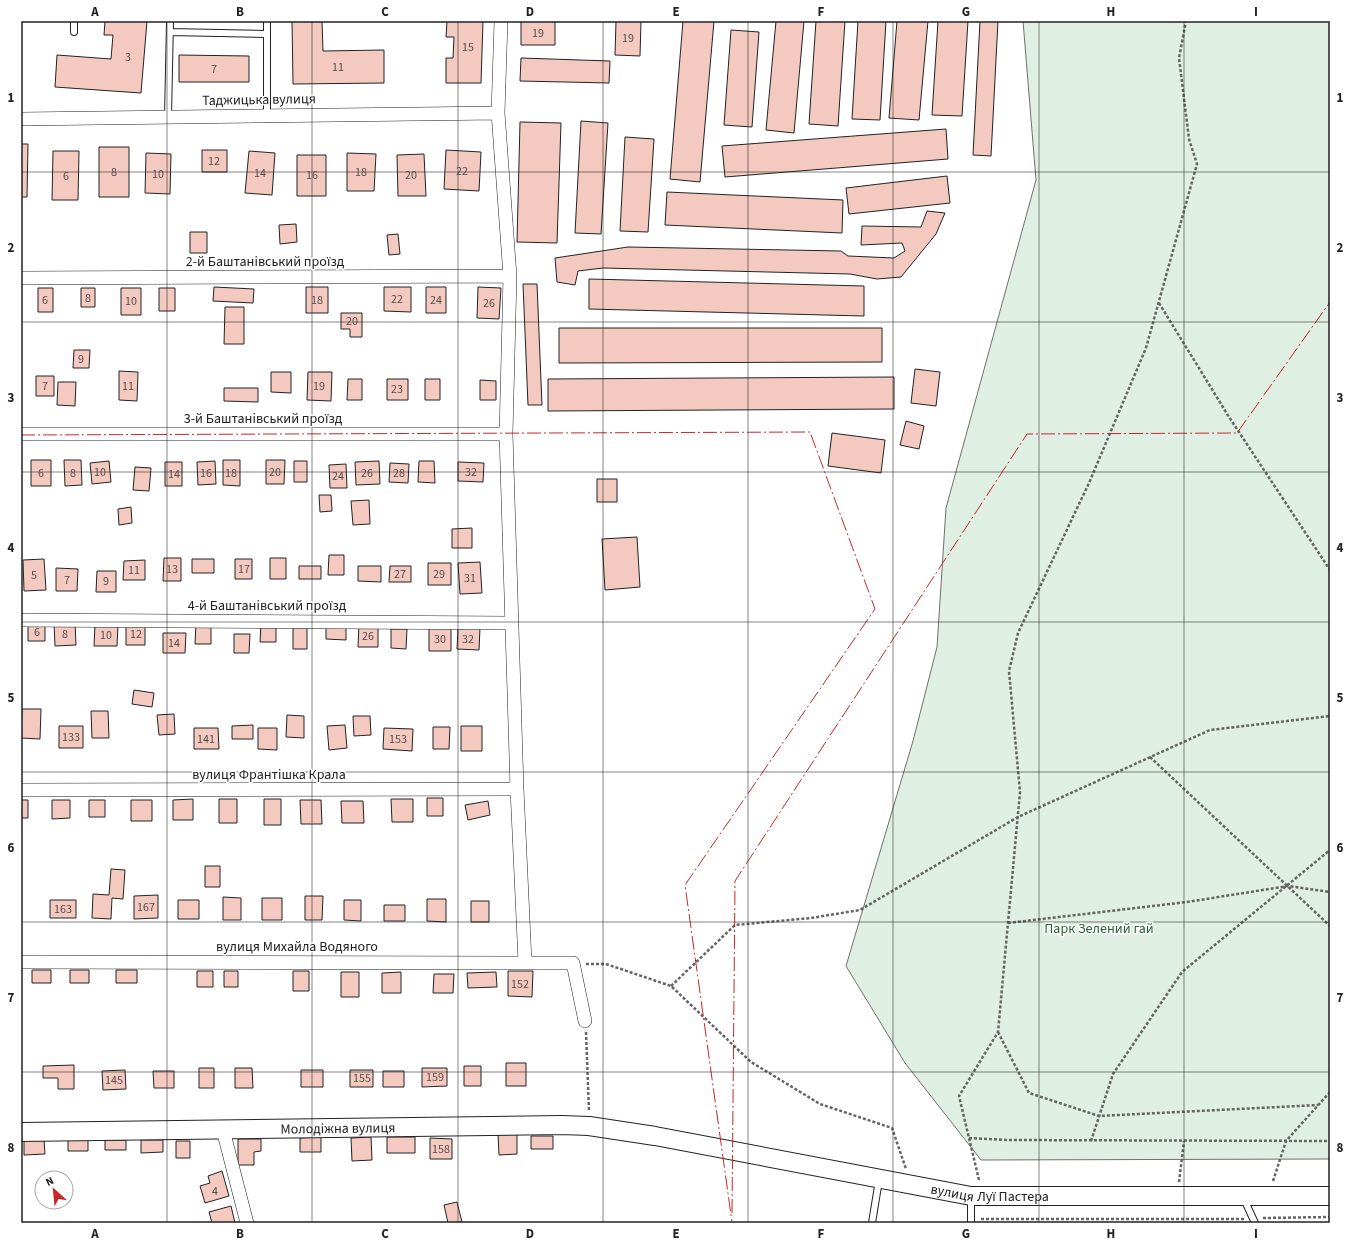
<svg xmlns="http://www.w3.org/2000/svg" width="1351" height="1244" font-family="'Source Sans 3',sans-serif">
<rect width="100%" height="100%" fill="#fff"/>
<path fill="#e0efe3" stroke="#6f6f6f" d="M1023,21H1330V1159L981,1160L905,1063L846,966L913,741L937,647L946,508L1036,180Z"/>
<path fill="#f3c9c0" stroke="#222" d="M105,21H147L141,93L55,87L57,55L111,59L113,35H104Z
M292,21H322L323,51L384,50V83L293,84Z
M447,21H483L481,83H446V58H453L454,37H446Z
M521,21H555V45H521Z
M616,21H641L640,56L615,55Z
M683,21H714L700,182L670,179Z
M776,21H804L794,133L766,130Z
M816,21H845L838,126L809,124Z
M858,21H886L880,120L852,119Z
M897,21H928L919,120L889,118Z
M938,21H968L962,116L932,115Z
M980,21H998L991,156L973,155Z
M731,30L759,32L752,127L724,125Z
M179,55L249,56V82H179Z
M521,58L610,61L609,83L520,81Z
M581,121L608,123L601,234L575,233Z
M520,122L561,123L557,243L517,242Z
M946,129L948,159L725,177L722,146Z
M625,137L654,139L648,232L620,231Z
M21,144H28L27,197H21Z
M99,147H129V197H99Z
M202,150H227V172H202Z
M446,150L481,152L479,191L444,189Z
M53,151H79L78,200H52Z
M249,151L275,153L272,195L245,193Z
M146,153L171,154L170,194L145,193Z
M347,153L376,154L374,191H347Z
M424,154L426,196H398L397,155Z
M297,155H326V196H297Z
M947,176L950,203L849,214L846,188Z
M667,192L843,200L842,233L665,225Z
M927,211L945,213L936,234L901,277L877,279L850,274L603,268L578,271L575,285L557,282L555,258L628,247L841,251L848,256L894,258L905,251L902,243L861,245L862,226L921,227Z
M296,224L297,242L280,244L279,225Z
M190,232H207V253H190Z
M398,234L400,254L389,255L387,235Z
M589,279L864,286V316L589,309Z
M523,284H537L542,405H528Z
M214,287L254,289L253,303L213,301Z
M306,287H328V313H306Z
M384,287H411V312L384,311Z
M426,287H446V313H426Z
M478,287L501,288L499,319L477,318Z
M38,288H53V312H38Z
M81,288H95V307H81Z
M121,288H141V315H121Z
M159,288H175V311H159Z
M225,307H244V344H224Z
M341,313H362V337H350V329H341Z
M559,328H882V362L559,363Z
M74,350H90L89,368H73Z
M915,369L940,372L936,406L911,403Z
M119,371L138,372L137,401L119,400Z
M271,372H291V393L271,392Z
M308,372H332L331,401L307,400Z
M36,376H54V396H36Z
M894,377V409L548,411V379Z
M348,379H362V400H347Z
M387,379H408V400H387Z
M425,379H440V400H425Z
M480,380L496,381V400H480Z
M58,382H76L75,406L57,405Z
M224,388H258V402L224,401Z
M906,421L924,426L919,449L900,445Z
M832,433L885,440L881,473L828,466Z
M31,460H51V486H31Z
M64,460H81L82,485L65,486Z
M223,460H240V486L223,485Z
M266,460H285L284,484H266Z
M109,461L111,482L92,484L90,463Z
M215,461L216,484L198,485L197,462Z
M294,461H307V482H294Z
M379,461L380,484L356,485L355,462Z
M419,461H434L435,483L418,482Z
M165,462H182V486H165Z
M458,462L484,463L483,482L458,481Z
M390,463L409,464L408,483L389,482Z
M346,464L347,488H330L329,465Z
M135,467L151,468L149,491L133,490Z
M597,479H617V502H597Z
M319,495H331L332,511L320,512Z
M369,500L370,524L353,525L351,501Z
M131,507L132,523L119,525L118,509Z
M472,528V548H452V529Z
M637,537L640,587L605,590L602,539Z
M329,555H344V575H328Z
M164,558H181V581H163Z
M270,558H286V579H270Z
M44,559L46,590L24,591L23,560Z
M192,559H214V573H192Z
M235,559H252V579H235Z
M145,560V580H123L124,561Z
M480,562L482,593L460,594L458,563Z
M428,563H451V585H428Z
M299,566H321V579H299Z
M358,566H381V582L358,581Z
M390,566H411V582H389Z
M56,568L78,569L77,591H56Z
M97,571H116V592H96Z
M28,622H45V641H28Z
M75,622L76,645L55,646L54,623Z
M126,622L145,623V645H126Z
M196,623L211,624V644H195Z
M95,624L118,625L117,646H94Z
M261,624H276V642H260Z
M326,624H346V640L326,639Z
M359,624L378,625V647H358Z
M451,627V651H429V628Z
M293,628H307V649H293Z
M458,628H480L479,650L457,649Z
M391,629H407L406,649L391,648Z
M163,633H186L185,653H163Z
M234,634H250L249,653H234Z
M134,690L154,693L152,707L132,704Z
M22,709H41L40,739L21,738Z
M91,711H108L109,738H92Z
M174,714L175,734L159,735L157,715Z
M287,715L304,716V738L286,737Z
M353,716H370L371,735L354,736Z
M253,725V739H232V726Z
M345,725L347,748L329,750L327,726Z
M59,726H83V748H59Z
M461,726H482V751H461Z
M433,727H450L449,749H433Z
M194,728H218L219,749H194Z
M258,728H277V750L258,749Z
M384,728L413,729L412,751L383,749Z
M427,798H443V816H427Z
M193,799V820H173V800Z
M219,799H237V823H219Z
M264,799H281V825H264Z
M391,799H413V822H392Z
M21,800H28V818H21Z
M52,800H70V818L52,819Z
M89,800H105V817H89Z
M131,800H152V821H131Z
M300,800H321L322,824H301Z
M341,801H363L364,823H342Z
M488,801L490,815L468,820L465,805Z
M205,866H220V887H205Z
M111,869L125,870L123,899L112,898L111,919L92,918L93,894L109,895Z
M158,895V918L134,919V896Z
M305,896H323L322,920H305Z
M223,897L241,898V920H223Z
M262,898H282V920H262Z
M427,899H446V922L427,921Z
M50,900H76V918H50Z
M178,900H199V919H178Z
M344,900H361V921L344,920Z
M471,901H489V922H471Z
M384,905H405V921H384Z
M32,970H51V983H32Z
M70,970H89V983H70Z
M116,970H137V983H116Z
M197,971H213V987H197Z
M224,971H238V987H224Z
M293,971H309V991H293Z
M508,971H533L532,997L508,996Z
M341,972H359V997H341Z
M401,972V993H382V973Z
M496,972L497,987L468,988L467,973Z
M434,974H454L453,993H433Z
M506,1063H526V1086H506Z
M74,1065V1089H58V1078H43V1066Z
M464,1066H481V1086H464Z
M199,1068H214V1088H199Z
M235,1068H252L253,1088H235Z
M422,1068H447V1086L422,1087Z
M125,1070L126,1089L103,1090L102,1071Z
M301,1070H323V1087H301Z
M350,1070H373V1087H350Z
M153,1071H174V1088H154Z
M383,1071H404V1087H383Z
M498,1134H517V1154L499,1155Z
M531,1136H553V1149H531Z
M321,1137V1152H300V1138Z
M371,1137L372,1160L352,1161L351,1138Z
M387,1137H415V1153H387Z
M430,1138L452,1139V1159H430Z
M68,1139L88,1140V1151H68Z
M238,1139H261V1151L254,1152V1165H238Z
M24,1140H44L45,1154L24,1155Z
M105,1140H126V1150H105Z
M141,1140H163V1152L141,1153Z
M176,1141H190V1158H176Z
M222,1171L229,1196L205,1203L200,1186L210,1183L208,1176Z
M457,1202L462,1222L448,1223L444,1205Z
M231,1206L235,1223H212L209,1212Z"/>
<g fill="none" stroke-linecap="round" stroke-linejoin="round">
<defs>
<path id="lane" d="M267,21V115
M74,32V21
M170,32L267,34
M168,117L170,21
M1244,1199L1255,1223
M872,1223L879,1180
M971,1223V1198"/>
<path id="street" d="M501,21L498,113L510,276L506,434L517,789L525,962
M21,119L498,113
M21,278L510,276
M21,434H506
M21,620L512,623
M21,790L517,789
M21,962L573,963L585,1021
M223,1130L247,1223"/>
<g id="secondary">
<path id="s1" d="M21,1132L562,1125L589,1126L655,1136L971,1196H1330"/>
</g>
</defs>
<use href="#lane" stroke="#222" stroke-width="8"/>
<use href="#street" stroke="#222" stroke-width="14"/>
<use href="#secondary" stroke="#222" stroke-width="20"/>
<path stroke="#646464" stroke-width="2.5" stroke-dasharray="3 2" stroke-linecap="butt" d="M1159,303L1229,417L1330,570
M1150,757L1330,926
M1008,923L1187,902L1288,886L1330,892
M586,964H606L671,986L751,1062L820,1104L892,1128L906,1169
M671,986L735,925L811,918L860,910L1018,817L1210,730L1330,716
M586,1032L589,1111
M998,1032L1029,1093L1099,1116L1318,1105
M969,1138L1007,1140L1330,1141
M1091,1141L1113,1074L1182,972L1330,850
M979,1180L959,1096L998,1032L1020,792L1009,671L1018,633L1089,483L1146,348L1197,164L1189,139L1179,58L1186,21
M1273,1181L1286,1141L1330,1092
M1179,1182L1184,1141
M1263,1218L1330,1217
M981,1219H1244"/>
<use href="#lane" stroke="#fff" stroke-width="6"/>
<use href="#street" stroke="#fff" stroke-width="13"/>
<use href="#secondary" stroke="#fff" stroke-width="18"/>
<path stroke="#c62828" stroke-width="1" stroke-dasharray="14 3 2 3" stroke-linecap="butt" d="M21,435L810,432L875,609L685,885L732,1222
M732,1213L735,881L1027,434L1237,433L1330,302"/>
</g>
<path fill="none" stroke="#222" stroke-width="1" stroke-opacity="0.55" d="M167,21V1223M312,21V1223M458,21V1223M603,21V1223M748,21V1223M893,21V1223M1039,21V1223M1184,21V1223M21,172H1330M21,322H1330M21,472H1330M21,622H1330M21,772H1330M21,922H1330M21,1072H1330"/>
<g text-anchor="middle" stroke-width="3" stroke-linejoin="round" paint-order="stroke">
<g font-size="12" fill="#564c4a">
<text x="538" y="37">19</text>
<text x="628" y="42">19</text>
<text x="468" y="51">15</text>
<text x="128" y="61">3</text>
<text x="338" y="71">11</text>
<text x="214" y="73">7</text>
<text x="214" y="165">12</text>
<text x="462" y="175">22</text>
<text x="114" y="176">8</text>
<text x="361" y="176">18</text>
<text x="260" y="177">14</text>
<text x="158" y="178">10</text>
<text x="312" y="179">16</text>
<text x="411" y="179">20</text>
<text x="66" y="180">6</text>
<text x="88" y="302">8</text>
<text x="397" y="303">22</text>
<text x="45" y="304">6</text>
<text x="317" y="304">18</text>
<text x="436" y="304">24</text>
<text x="131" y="305">10</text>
<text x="489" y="307">26</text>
<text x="352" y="325">20</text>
<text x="81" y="363">9</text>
<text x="45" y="390">7</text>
<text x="128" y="390">11</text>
<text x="319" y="390">19</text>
<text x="397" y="393">23</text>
<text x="100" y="476">10</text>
<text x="275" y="476">20</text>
<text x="471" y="476">32</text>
<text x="41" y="477">6</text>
<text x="73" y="477">8</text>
<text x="206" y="477">16</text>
<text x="231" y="477">18</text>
<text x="367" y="477">26</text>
<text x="399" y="477">28</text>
<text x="174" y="478">14</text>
<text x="338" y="480">24</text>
<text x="172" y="573">13</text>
<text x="244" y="573">17</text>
<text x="134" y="574">11</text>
<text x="400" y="578">27</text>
<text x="439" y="578">29</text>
<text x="34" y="579">5</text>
<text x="470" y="582">31</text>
<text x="67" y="584">7</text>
<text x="106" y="585">9</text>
<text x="37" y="636">6</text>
<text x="65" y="638">8</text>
<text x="136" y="638">12</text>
<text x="106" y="639">10</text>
<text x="368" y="640">26</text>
<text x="440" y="643">30</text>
<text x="468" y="643">32</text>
<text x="174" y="647">14</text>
<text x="71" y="741">133</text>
<text x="206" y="743">141</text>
<text x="398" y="743">153</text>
<text x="146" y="911">167</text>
<text x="63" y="913">163</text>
<text x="520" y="988">152</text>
<text x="435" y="1081">159</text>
<text x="362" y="1082">155</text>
<text x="114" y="1084">145</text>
<text x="441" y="1153">158</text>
<text x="215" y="1195">4</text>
</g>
<g font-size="14" fill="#222" stroke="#fff">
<text transform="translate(259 99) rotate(-1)" y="5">Таджицька вулиця</text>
<text x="265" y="266">2-й Баштанівський проїзд</text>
<text x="263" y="423">3-й Баштанівський проїзд</text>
<text x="267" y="610">4-й Баштанівський проїзд</text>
<text x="269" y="779">вулиця Франтішка Крала</text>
<text x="297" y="951">вулиця Михайла Водяного</text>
<text dy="5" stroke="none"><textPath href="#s1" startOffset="317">Молодіжна вулиця</textPath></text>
<text dy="5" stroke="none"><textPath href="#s1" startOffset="975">вулиця Луї Пастера</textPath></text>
</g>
<g font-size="14" fill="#2f5e38" stroke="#fff">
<text x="1099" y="933">Парк Зелений гай</text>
</g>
</g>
<rect width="1351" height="1244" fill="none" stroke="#ffffff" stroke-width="44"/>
<g transform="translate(54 1190) rotate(333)"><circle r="19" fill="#ffffff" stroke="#a7a7a7"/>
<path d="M0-3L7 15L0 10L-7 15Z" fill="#c62828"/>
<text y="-6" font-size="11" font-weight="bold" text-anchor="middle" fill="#222222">N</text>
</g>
<rect x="22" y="22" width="1307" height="1200" fill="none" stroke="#222" stroke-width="1.5"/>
<g font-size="13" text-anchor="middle" font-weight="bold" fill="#222">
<text x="95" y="16">A</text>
<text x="240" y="16">B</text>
<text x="385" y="16">C</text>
<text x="530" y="16">D</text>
<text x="676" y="16">E</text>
<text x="821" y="16">F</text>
<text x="966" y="16">G</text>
<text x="1111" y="16">H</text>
<text x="1256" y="16">I</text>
<text x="11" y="102">1</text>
<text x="1340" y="102">1</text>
<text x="11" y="252">2</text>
<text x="1340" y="252">2</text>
<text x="11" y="402">3</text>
<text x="1340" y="402">3</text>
<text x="11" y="552">4</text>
<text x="1340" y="552">4</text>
<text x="11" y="702">5</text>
<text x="1340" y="702">5</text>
<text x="11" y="852">6</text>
<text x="1340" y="852">6</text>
<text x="11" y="1002">7</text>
<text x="1340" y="1002">7</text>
<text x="11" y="1152">8</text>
<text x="1340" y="1152">8</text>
<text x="95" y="1238">A</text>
<text x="240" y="1238">B</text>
<text x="385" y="1238">C</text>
<text x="530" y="1238">D</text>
<text x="676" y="1238">E</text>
<text x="821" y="1238">F</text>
<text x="966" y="1238">G</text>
<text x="1111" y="1238">H</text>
<text x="1256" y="1238">I</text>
</g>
</svg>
